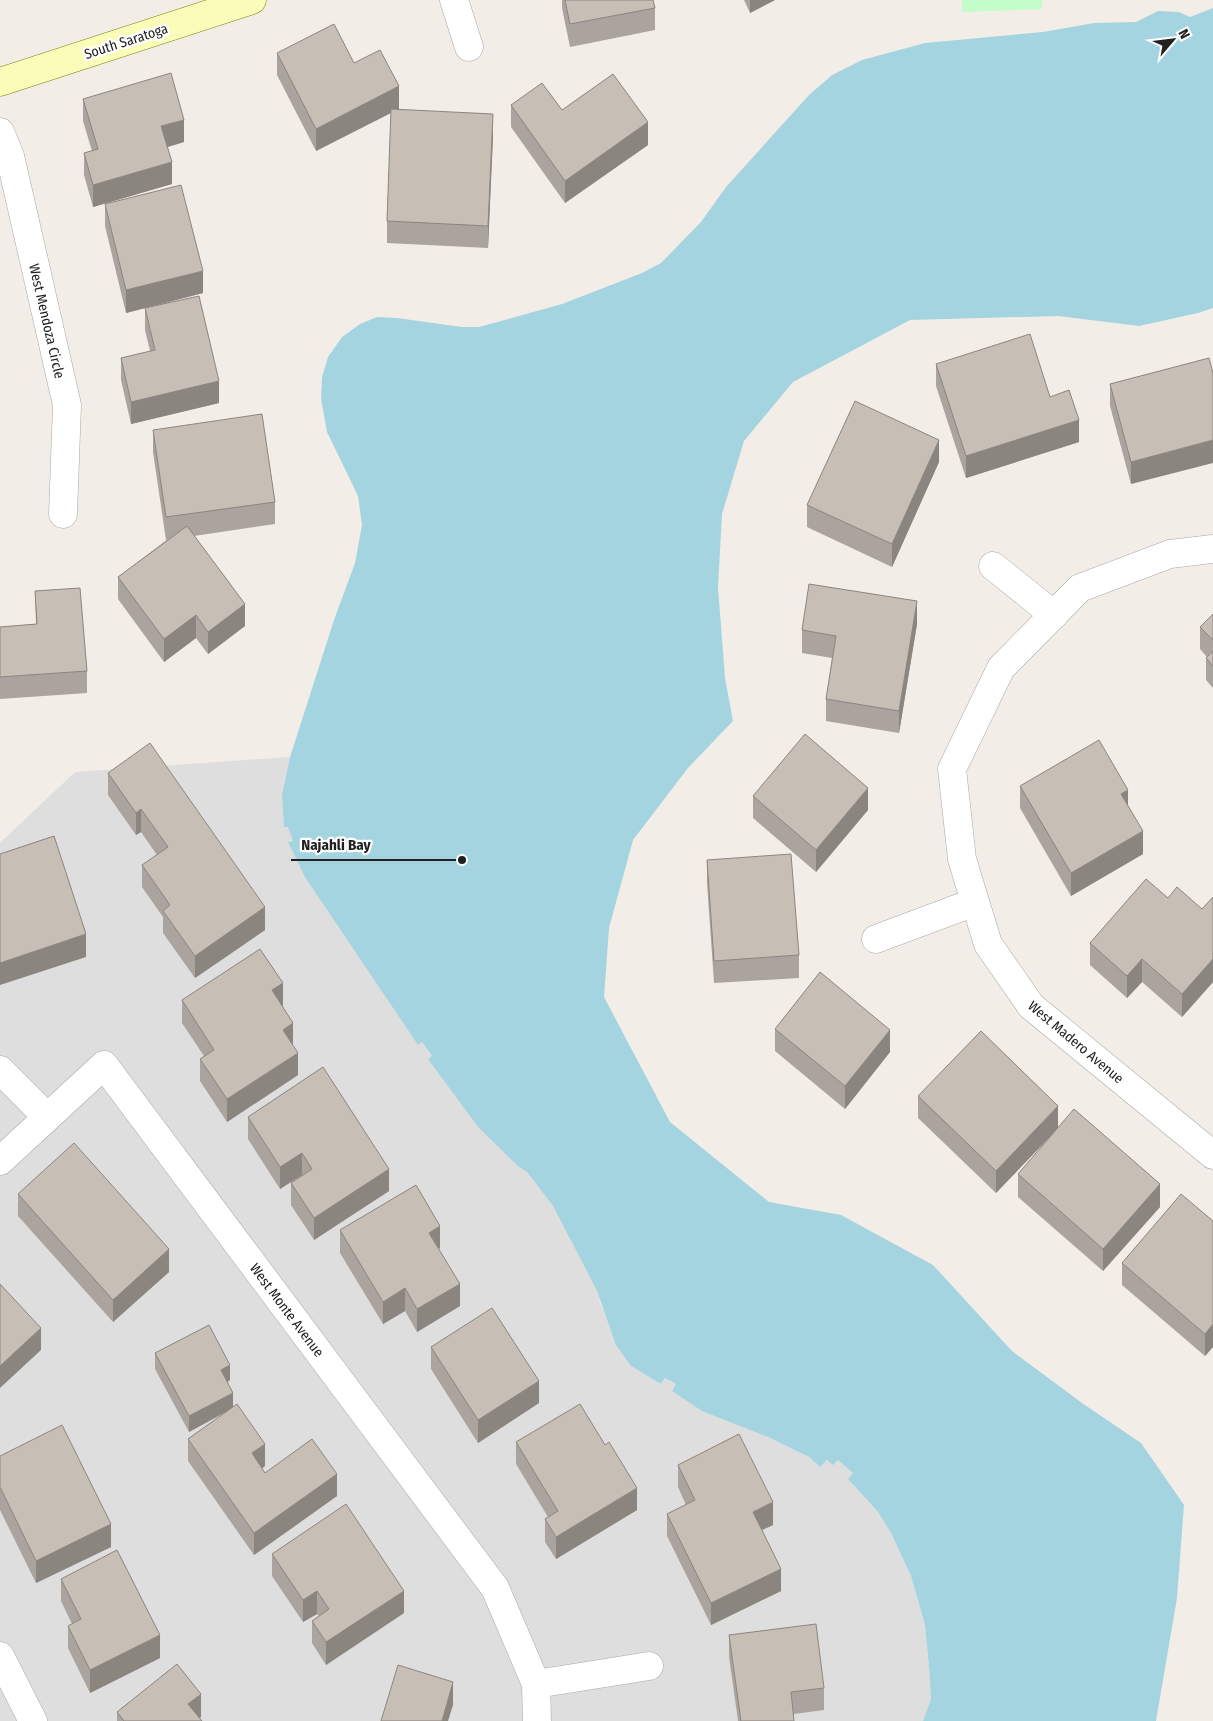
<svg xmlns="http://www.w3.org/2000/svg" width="1213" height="1721" font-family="'Fira Sans Condensed',sans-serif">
<rect width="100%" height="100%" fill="#f2eee7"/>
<path fill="#dfdede" d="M290,757L282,795L284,827L288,826L293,841L289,842L418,1045L422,1042L432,1056L428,1059L519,1167L527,1172L553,1206L597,1291L602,1308L661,1384L665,1378L676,1384L672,1391L809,1457L820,1467L828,1460H838L853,1473V1485L878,1512L891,1533L911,1576L925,1625L929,1667L931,1699L923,1721H0V843L75,772Z"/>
<path fill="#c3fdc7" d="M962,0H1042V9L962,12Z"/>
<path fill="#a5d4e1" d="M1213,8V308L1198,313L1139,326L1058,316L910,320L793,382L744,441L722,514L718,587L725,678L733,721L688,768L633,840L609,928L604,997L670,1122L769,1202L841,1215L933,1265L1012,1351L1082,1403L1141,1443L1184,1505L1177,1598L1156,1721H923L931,1699L929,1667L925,1625L911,1576L891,1533L878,1512L848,1479L853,1473L838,1460L833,1465L827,1460L820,1467L809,1457L768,1437L702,1411L672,1391L676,1384L665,1378L661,1384L631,1366L616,1345L597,1291L553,1206L527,1172L519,1167L478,1127L428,1059L432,1056L422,1042L418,1045L305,877L288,842L293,841L288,827H284L282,795L290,757L334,620L355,563L362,525L358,496L327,432L321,399L322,377L328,357L342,337L360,324L377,317L397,318L462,327H479L562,304L642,273L661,263L701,222L726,187L809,95L832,75L862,60L925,43L1043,32L1094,23L1136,22L1158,11L1179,12L1190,17Z"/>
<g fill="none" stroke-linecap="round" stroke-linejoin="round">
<defs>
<path id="street" d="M454,0L469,47
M0,132L10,156L67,405L63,514
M1213,549L1170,554L1080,588L1001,668L952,769L962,859L988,944L1031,1006L1213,1155
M993,566L1054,615
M876,939L975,902
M0,1070L47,1117
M0,1161L104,1065L495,1588L536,1684L537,1721
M0,1656L33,1721
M536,1684L649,1666"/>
<path id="secondary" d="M0,82L252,0"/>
</defs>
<use href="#street" stroke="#a8a8a8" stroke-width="29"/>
<use href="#secondary" stroke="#738000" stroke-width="29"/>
<use href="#street" stroke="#fff" stroke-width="28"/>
<use href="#secondary" stroke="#fafdb9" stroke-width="28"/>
</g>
<path fill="#aba39d" d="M562,0H653L655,8V30L570,47L562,8Z
M744,0H775L750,13Z
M277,53L354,63L399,109H398L493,136L488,248L387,243V221L391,112L316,151L277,75Z
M83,99L184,142L167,147L172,184L93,207L84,175V153L92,151L83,121Z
M511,105L562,110L648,145L565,203L511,127Z
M105,204L203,293L146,308L219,403L131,424L121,380V358L150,351L145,330V308L126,313L105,226Z
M936,364L1079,442L966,478L936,386Z
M1213,373L1131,484L1110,406V384Z
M153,430L275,502V524L194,536L245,626L208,654L196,638L164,662L118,599V577L168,539L166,540L153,452Z
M939,462L892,567L807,527V505Z
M35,591L87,671V693L0,699V627L36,624Z
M1213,614V688L1206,680V658L1207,657L1200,649V627Z
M917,624L899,733L826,721V699L832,658L802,653V630Z
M108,773L265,930L195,978L163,933V917L142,887V865L157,855L141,832L136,835L108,795Z
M1020,786L1143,854L1071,896L1020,808Z
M753,796L868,810L816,872L753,818Z
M707,860L799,955V978L714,983L707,883Z
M1213,897V982L1182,1017L1142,982L1127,998L1090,965V943L1202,909Z
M182,1000L283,1006L293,1046L298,1075L227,1122L200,1081V1059L204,1056L182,1023Z
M775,1029L890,1052L845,1109L775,1051Z
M918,1096L1058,1128L1160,1207L1103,1271L1018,1197V1174L1055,1132L996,1193L918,1118Z
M248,1117L389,1191L314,1240L291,1205V1183L302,1175L280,1189L248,1139Z
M18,1194L169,1272L113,1322L18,1216Z
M1213,1221V1347L1205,1356L1122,1285V1263Z
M340,1230L440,1248L439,1249L460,1306L417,1332L405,1311L383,1324L340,1253Z
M431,1347L539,1403L478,1443L431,1369Z
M155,1353L230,1380L228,1382L233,1407L265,1466L262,1468L265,1473L337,1496L254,1555L188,1461V1439L229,1410L189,1432L155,1369Z
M516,1442L637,1510L556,1559L545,1542V1519L548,1517L516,1464Z
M0,1456L111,1547L36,1583L0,1510Z
M678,1465L773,1525L762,1530L781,1591L711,1625L667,1536V1514L686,1505L678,1487Z
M272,1554L404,1613L326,1665L312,1643V1621L319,1616L317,1614L303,1622L272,1576Z
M61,1579L160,1658L90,1693L68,1648V1626L72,1624L61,1601Z
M729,1635L824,1688V1710L794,1714V1721H738L729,1657Z
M117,1712L201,1717L199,1718L202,1721H117Z"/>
<path fill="#8b857f" d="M750,0H775L750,13Z
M399,86V109L316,151V129Z
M493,114V136L488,248V226Z
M184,120V142L161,149V126Z
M648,122V145L565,203V181Z
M172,162V184L93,207V185Z
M203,271V293L126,313V290Z
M219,381V403L131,424V402Z
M1079,420V442L966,478V456Z
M939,440V462L892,567V544Z
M1213,440V463L1131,484V462Z
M917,601V624L899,733V711Z
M245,604V626L208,654V632Z
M196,615V638L164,662V639Z
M868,788V810L816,872V850Z
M1128,790V813L1121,794Z
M141,809V832L136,835V813Z
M1143,831V854L1071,896V873Z
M265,907V930L195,978V956Z
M86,934V957L0,985V963Z
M1142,959V982L1127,998V976Z
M1213,959V982L1182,1017V994Z
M283,983V1006L272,1013V990Z
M293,1023V1046L283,1030Z
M890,1030V1052L845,1109V1086Z
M298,1053V1075L227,1122V1099Z
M1058,1106V1128L996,1193V1171Z
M302,1153V1175L280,1189V1167Z
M389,1169V1191L314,1240V1218Z
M1160,1184V1207L1103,1271V1249Z
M440,1226V1248L429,1255V1233Z
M169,1249V1272L113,1322V1300Z
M460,1284V1306L417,1332V1309Z
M405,1288V1311L383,1324V1302Z
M1213,1324V1347L1205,1356V1334Z
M41,1328V1350L0,1388V1366Z
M230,1365V1380L221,1385V1370Z
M539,1381V1403L478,1443V1420Z
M233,1393V1408L189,1432V1416Z
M265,1444V1466L252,1476V1453Z
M337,1474V1496L254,1555V1533Z
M637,1488V1510L556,1559V1537Z
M773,1502V1525L753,1534V1512Z
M111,1524V1547L36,1583V1561Z
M781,1569V1591L711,1625V1603Z
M317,1591V1614L303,1622V1600Z
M404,1591V1613L326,1665V1642Z
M160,1635V1658L90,1693V1670Z
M453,1682V1705L448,1721H442Z
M201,1694V1717L195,1721L188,1704Z"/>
<path fill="#c7beb6" stroke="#8b857f" d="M565,0H653L655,8L570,24Z
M334,24L354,63L380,50L399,86L316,129L277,53Z
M171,73L184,120L161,126L172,162L93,185L84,153L98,149L83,99Z
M613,74L648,122L565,181L511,105L542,83L562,110Z
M391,109L493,114L488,226L387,221Z
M181,185L203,271L126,290L105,204Z
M199,296L219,381L131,402L121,358L155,350L145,308Z
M1030,334L1050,397L1069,390L1079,420L966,456L936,364Z
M1209,358L1213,373V440L1131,462L1110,384Z
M855,401L939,440L892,544L807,505Z
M262,414L275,502L166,517L153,430Z
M187,526L245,604L208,632L196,615L164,639L118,577Z
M809,584L917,601L899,711L826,699L836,636L802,630Z
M80,588L87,671L0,677V627L37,624L35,591Z
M1213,614V640L1200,627Z
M1213,651V666L1206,658Z
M805,734L868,788L816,850L753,796Z
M1099,740L1128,790L1121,794L1143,831L1071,873L1020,786Z
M150,743L265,907L195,956L163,911L170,905L142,865L168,847L141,809L136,813L108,773Z
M54,836L86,934L0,963V854Z
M791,854L799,955L714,961L707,860Z
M1146,879L1168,898L1177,887L1202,909L1213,897V959L1182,994L1142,959L1127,976L1090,943Z
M260,949L283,983L272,990L293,1023L283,1030L298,1053L227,1099L200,1059L214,1050L182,1000Z
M820,972L890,1030L845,1086L775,1029Z
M981,1031L1058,1106L996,1171L918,1096Z
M323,1067L389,1169L314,1218L291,1183L312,1169L302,1153L280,1167L248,1117Z
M1074,1109L1160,1184L1103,1249L1018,1174Z
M74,1143L169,1249L113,1300L18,1194Z
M416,1185L440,1226L429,1233L460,1284L417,1309L405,1288L383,1302L340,1230Z
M1181,1194L1213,1221V1324L1205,1334L1122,1263Z
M0,1284L41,1328L0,1366Z
M492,1308L539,1381L478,1420L431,1347Z
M209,1325L230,1365L221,1370L233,1393L189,1416L155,1353Z
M237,1404L265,1444L252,1453L265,1473L312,1439L337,1474L254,1533L188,1439Z
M580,1404L605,1445L609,1442L637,1488L556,1537L545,1519L558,1511L516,1442Z
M62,1425L111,1524L36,1561L0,1487V1456Z
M739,1434L773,1502L753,1512L781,1569L711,1603L667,1514L695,1500L678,1465Z
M346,1504L404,1591L326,1642L312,1621L329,1609L317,1591L303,1600L272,1554Z
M117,1550L160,1635L90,1670L68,1626L81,1619L61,1579Z
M816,1624L824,1688L791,1692L794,1721H741L729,1635Z
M177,1664L201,1694L188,1704L202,1721H124L117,1712Z
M398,1665L453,1682L442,1721H381Z"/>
<g text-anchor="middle" stroke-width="4.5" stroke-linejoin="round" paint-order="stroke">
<g font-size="14" fill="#212121" stroke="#fff">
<text transform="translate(126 41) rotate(-18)" y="5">South Saratoga</text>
<text transform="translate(47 321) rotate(77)" y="5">West Mendoza Circle</text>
<text transform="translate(1076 1042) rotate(40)" y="5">West Madero Avenue</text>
<text transform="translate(287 1310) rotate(53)" y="5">West Monte Avenue</text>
</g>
</g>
<path fill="none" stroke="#212121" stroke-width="2" d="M462 860L380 860H291"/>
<circle fill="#212121" stroke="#fff" stroke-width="2" cx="462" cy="860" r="5"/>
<g font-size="15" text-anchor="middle" font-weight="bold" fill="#212121" stroke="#fff" stroke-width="4.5" stroke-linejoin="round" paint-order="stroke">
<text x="336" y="850">Najahli Bay</text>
</g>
<g transform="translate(1173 40) rotate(62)" stroke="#ffffff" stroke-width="4" paint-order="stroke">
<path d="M0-4L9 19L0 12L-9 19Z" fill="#212121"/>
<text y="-8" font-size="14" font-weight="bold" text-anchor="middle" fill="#212121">N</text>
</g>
</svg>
